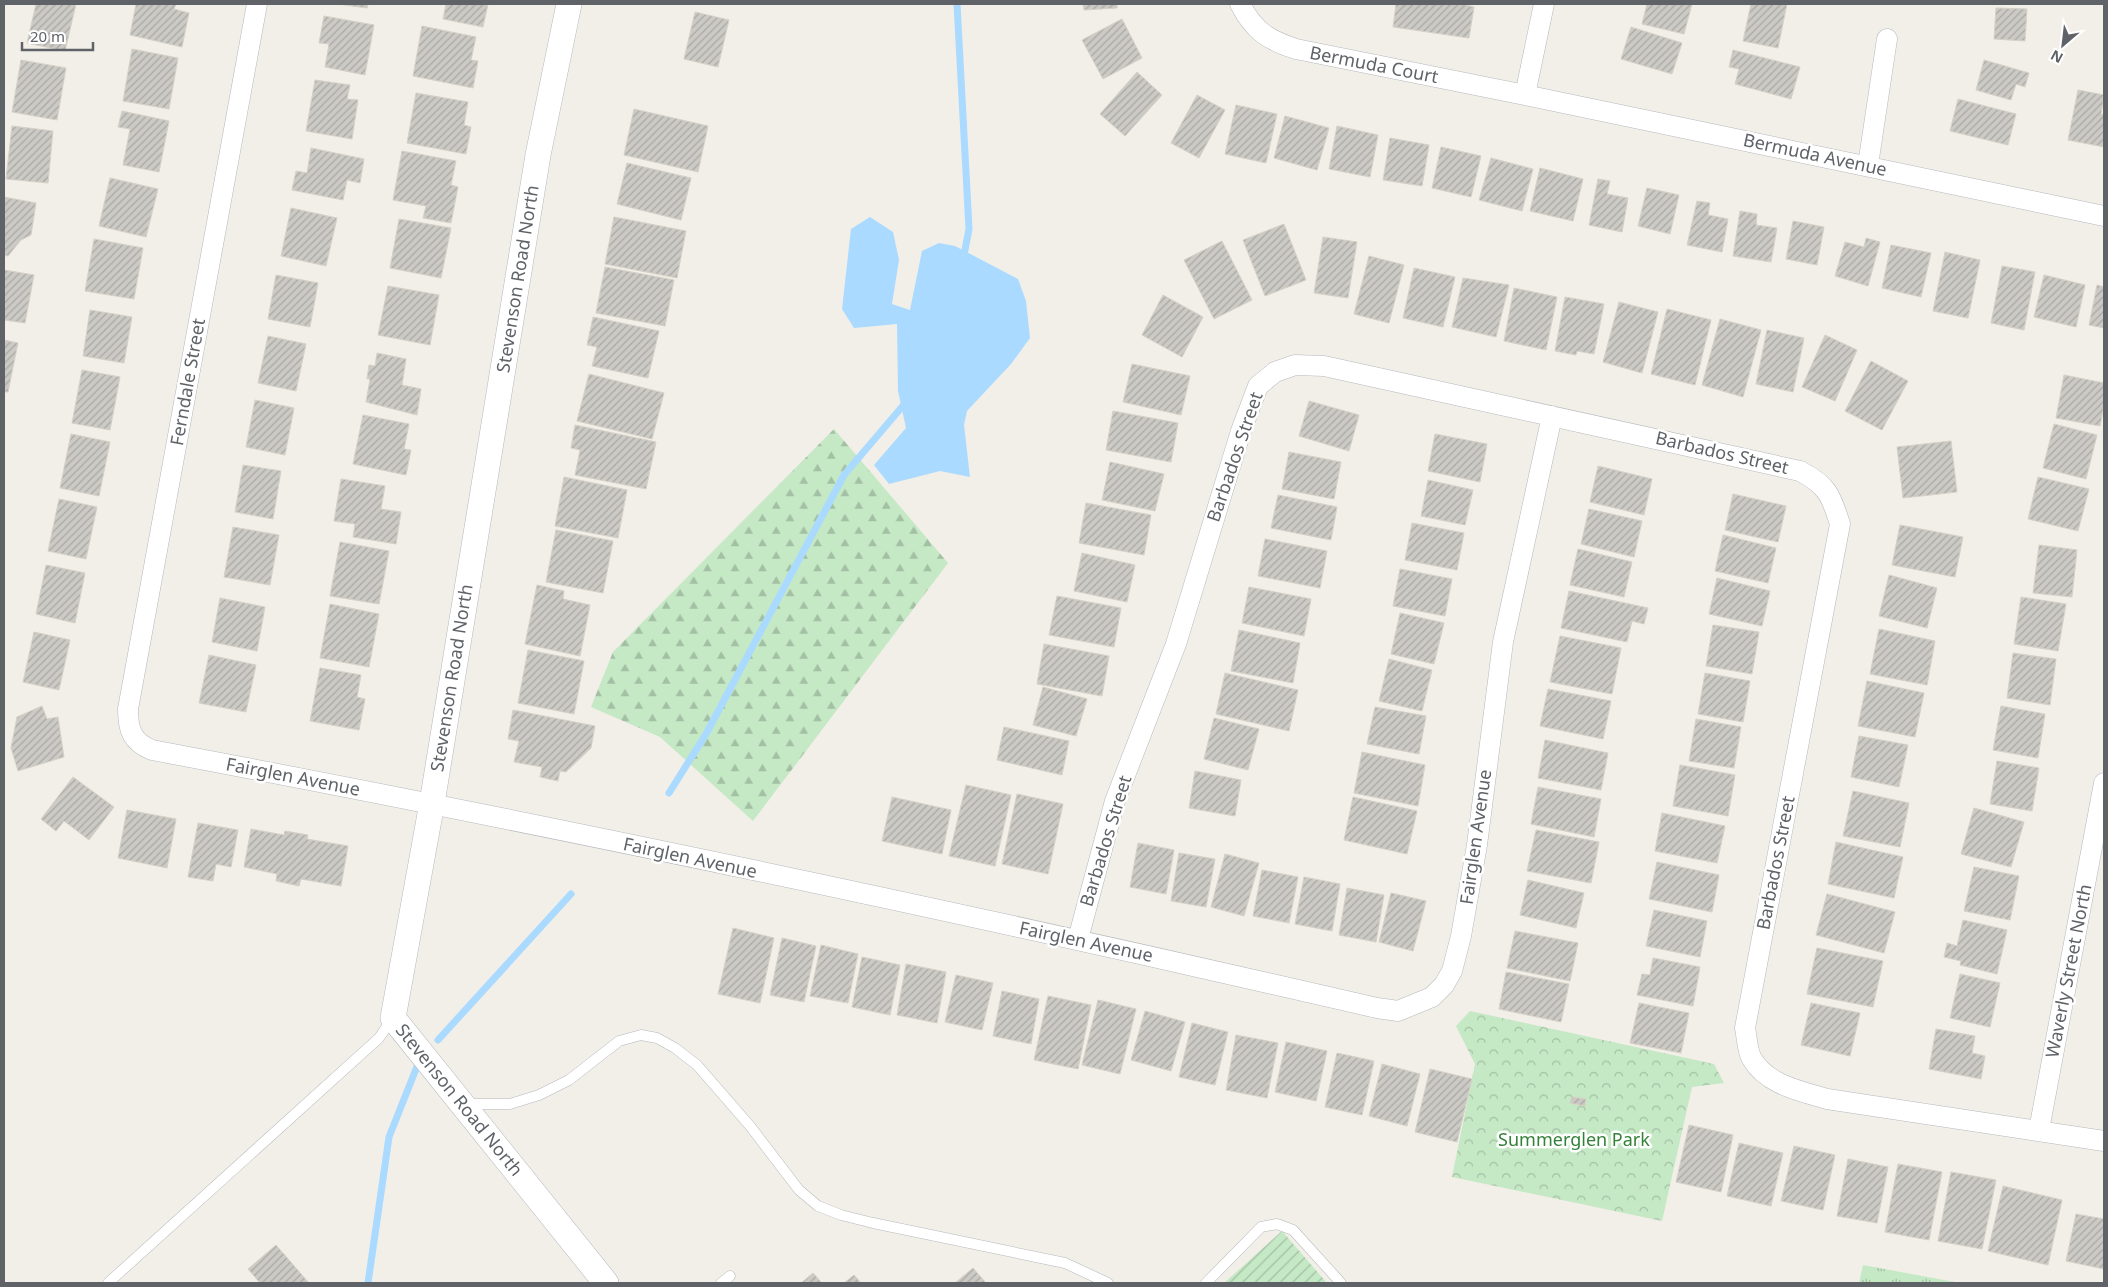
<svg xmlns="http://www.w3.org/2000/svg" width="2108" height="1287" font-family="'Noto Sans',sans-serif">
<defs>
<pattern id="grass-tufts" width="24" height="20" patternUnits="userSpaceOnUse" patternTransform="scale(1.25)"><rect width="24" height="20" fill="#c5e8c5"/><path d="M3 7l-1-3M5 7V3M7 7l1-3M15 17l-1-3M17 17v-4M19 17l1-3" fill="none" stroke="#a3c0a4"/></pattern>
<pattern id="forest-firs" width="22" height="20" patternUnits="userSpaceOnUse" patternTransform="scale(1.25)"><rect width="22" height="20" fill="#c5e8c5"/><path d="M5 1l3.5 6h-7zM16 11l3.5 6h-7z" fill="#a3c0a4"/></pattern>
<pattern id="park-crowns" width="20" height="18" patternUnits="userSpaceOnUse" patternTransform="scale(1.25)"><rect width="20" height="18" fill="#c5e8c5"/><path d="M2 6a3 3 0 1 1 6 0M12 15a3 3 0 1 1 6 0" fill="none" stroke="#a3c0a4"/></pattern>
<pattern id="garden-furrows" width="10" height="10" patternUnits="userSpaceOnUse" patternTransform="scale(1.25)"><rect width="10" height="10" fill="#c5e8c5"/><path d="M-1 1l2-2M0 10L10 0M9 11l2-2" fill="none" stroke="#a3c0a4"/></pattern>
<pattern id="building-hatch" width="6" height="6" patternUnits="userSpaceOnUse" patternTransform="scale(1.25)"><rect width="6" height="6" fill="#cccac5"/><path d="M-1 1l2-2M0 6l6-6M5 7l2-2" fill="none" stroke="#a9a8a4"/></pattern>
</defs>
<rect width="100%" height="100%" fill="#f1efe8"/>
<path fill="url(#grass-tufts)" d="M1863,1265L1960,1283H1859Z"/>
<path fill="url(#forest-firs)" d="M834,429L948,563L753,821L660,737L591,707L613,652Z"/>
<path fill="url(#park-crowns)" d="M1470,1011L1714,1064L1724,1083L1692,1087L1662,1221L1452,1177L1475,1064L1456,1026Z"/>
<path fill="url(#garden-furrows)" d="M1282,1231L1327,1283H1224Z"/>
<path fill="#aadaff" d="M870,217L893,232L899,260L892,304L910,310L922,251L939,243L955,246L1018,279L1026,301L1030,338L1011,364L967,411L964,425L970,477L940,471L889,484L874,465L906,428L898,391L897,324L854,328L842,309L851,229Z"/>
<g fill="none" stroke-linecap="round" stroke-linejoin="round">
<path stroke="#aadaff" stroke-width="7" d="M957,4L969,229L963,260
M669,793L706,734L844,475L907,401
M438,1040L571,894
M368,1283L389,1137L418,1064"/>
</g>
<path fill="url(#building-hatch)" stroke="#d6d1c6" d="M36,4H76L65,51L27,43Z
M136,4H176L174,9L189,13L182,47L130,35Z
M338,4H368L367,8Z
M446,4H488L483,27L443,19Z
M1083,4H1117V8L1084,10Z
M1396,4H1461L1474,7L1469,38L1393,27Z
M1647,4H1692L1684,34L1642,24Z
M1751,4H1787L1778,48L1743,41Z
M1996,8L2027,9L2025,41L1994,39Z
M695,12L729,20L718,67L684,59Z
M324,16L374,25L365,75L325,67L329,44L319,43Z
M1122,19L1142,58L1103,79L1082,40Z
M422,26L476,37L471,60L478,61L473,88L413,76Z
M1631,27L1682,43L1672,74L1621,59Z
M132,49L178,58L169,109L123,101Z
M1733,50L1800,67L1791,99L1735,84L1739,69L1729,67Z
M21,60L66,68L57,120L12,112Z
M1984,60L2029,73L2025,87L2016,84L2011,100L1976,90Z
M1137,72L1162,95L1125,136L1100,114Z
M315,80L350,85L347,99L358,100L352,139L306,131Z
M2078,90L2104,95L2101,114L2104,115V147L2068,140Z
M416,93L468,102L464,125L471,127L466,154L407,143Z
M1197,95L1225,110L1199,158L1171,143Z
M1958,99L2016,114L2008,145L1950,131Z
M1236,105L1277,114L1266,163L1225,154Z
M634,109L708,126L698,172L624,155Z
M122,111L169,121L159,172L123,165L130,129L118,127Z
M1285,116L1329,128L1317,170L1274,158Z
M12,126L53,131L48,183L6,179Z
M1337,126L1378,135L1370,177L1329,169Z
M1390,138L1429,145L1422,186L1383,180Z
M1441,147L1481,156L1471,197L1432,188Z
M311,148L364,159L360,183L347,180L343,200L292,190L296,171L307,173Z
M402,151L456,161L451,185L458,187L451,223L423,218L426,206L393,200Z
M1491,158L1533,169L1522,211L1479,200Z
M627,163L691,178L681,220L617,204Z
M1540,168L1583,179L1573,221L1530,211Z
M110,178L158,189L146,237L99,226Z
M1598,179L1610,181L1607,194L1628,198L1622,232L1589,225Z
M1647,188L1679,195L1670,234L1638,226Z
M4,197L36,203L31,235L21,240L8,256L4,255Z
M1697,201L1710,203L1708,215L1728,219L1722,252L1687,245Z
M291,208L337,218L326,266L281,256Z
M1740,211L1757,214L1756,225L1777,228L1771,262L1733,256Z
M614,217L686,231L677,278L605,264Z
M399,219L451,228L441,278L390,268Z
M1793,221L1824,227L1817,265L1786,259Z
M1284,224L1306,280L1265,296L1243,240Z
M1323,237L1357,242L1348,298L1314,293Z
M1866,238L1880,242L1868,286L1835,276L1845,242L1864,247Z
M94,239L143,248L134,299L85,291Z
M1222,241L1252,300L1214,319L1184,260Z
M1891,245L1931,253L1921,297L1882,288Z
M1945,252L1980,260L1968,318L1933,311Z
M1369,256L1404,265L1389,323L1354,314Z
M2002,266L2035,272L2024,330L1991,323Z
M605,267L674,280L665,326L596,313Z
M1414,268L1455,277L1443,327L1403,318Z
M4,270L34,275L25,323L4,320Z
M276,275L318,283L310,327L268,319Z
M2044,275L2085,285L2076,327L2034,317Z
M1463,278L1509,285L1496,337L1452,327Z
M2097,285L2104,287V328L2089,325Z
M388,286L439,295L430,345L378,335Z
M1514,288L1557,297L1546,350L1504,341Z
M1163,295L1203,317L1182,357L1142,335Z
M1565,297L1604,304L1594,354L1577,351L1576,355L1555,351Z
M1619,302L1658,312L1642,373L1603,362Z
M1667,309L1711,320L1695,385L1651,374Z
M90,310L132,317L124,363L83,356Z
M593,317L659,331L648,378L592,366L597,347L587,345Z
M1720,319L1761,330L1743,397L1702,385Z
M1767,330L1804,338L1793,392L1756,384Z
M1825,335L1857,350L1835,401L1802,387Z
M268,336L306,344L296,391L258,383Z
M4,340L18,343L8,392H4Z
M377,353L406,359L402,385L421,389L417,415L366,402L370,379H367L369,365L375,366Z
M1871,361L1908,381L1882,430L1845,411Z
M1132,364L1190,376L1181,415L1123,402Z
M82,370L120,377L110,430L72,423Z
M589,374L664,393L652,439L577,421Z
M2064,375L2104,383V405L2100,426L2056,418Z
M255,400L294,408L285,455L246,447Z
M1309,401L1359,415L1349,451L1299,436Z
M1113,411L1178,423L1171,462L1106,450Z
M363,415L409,424L404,449L411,450L406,475L353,464Z
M2054,424L2097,435L2086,479L2043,468Z
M575,425L656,442L646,489L575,475L580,450L571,448Z
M71,434L110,442L99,496L60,488Z
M1435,434L1487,444L1480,482L1428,471Z
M1951,441L1957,492L1903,498L1897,447Z
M1289,452L1341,462L1334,499L1282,489Z
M1110,462L1164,474L1155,511L1102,500Z
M243,465L281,471L273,519L235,512Z
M1598,466L1652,479L1644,515L1590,502Z
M564,477L627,490L618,538L555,526Z
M2038,477L2089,489L2078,531L2028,519Z
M341,479L385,486L381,509L401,512L396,544L353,537L355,524L334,521Z
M1428,480L1473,490L1465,525L1421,516Z
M1733,494L1786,506L1778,542L1725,530Z
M1278,495L1337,507L1331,540L1271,528Z
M59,499L97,507L86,559L48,551Z
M1086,503L1151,515L1144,555L1079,543Z
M1589,509L1642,521L1634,557L1581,544Z
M1412,523L1464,533L1457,570L1405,560Z
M1900,525L1963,537L1955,577L1892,565Z
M233,527L279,535L270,585L224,577Z
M556,530L613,541L603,593L546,582Z
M1723,535L1776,548L1768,583L1715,571Z
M1265,539L1327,551L1320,588L1258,576Z
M340,542L389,551L379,604L330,596Z
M2039,545L2077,550L2072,597L2033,593Z
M1578,549L1632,562L1624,597L1570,585Z
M1082,553L1135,565L1127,602L1074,591Z
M46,565L85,573L75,623L36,614Z
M1400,569L1452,579L1445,616L1393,606Z
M1889,575L1937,588L1927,628L1879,616Z
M1717,578L1770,591L1762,626L1709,614Z
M537,585L564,591L563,599L590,605L580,656L525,644Z
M1249,587L1311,599L1304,636L1242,623Z
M1569,591L1648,608L1644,624L1632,621L1627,642L1561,628Z
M1057,596L1121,608L1114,647L1049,635Z
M2021,597L2066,604L2058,651L2014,644Z
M220,598L265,607L257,651L212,642Z
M330,604L379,614L369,667L320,658Z
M1400,613L1444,623L1434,664L1391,654Z
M1713,625L1759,632L1752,674L1706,666Z
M1879,629L1935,641L1927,685L1870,674Z
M1239,630L1300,643L1293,683L1231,671Z
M34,632L70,640L59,690L23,682Z
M1560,636L1621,648L1612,694L1550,682Z
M1044,644L1109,656L1102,696L1037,684Z
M528,650L584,661L574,714L518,703Z
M2013,653L2056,659L2050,705L2007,698Z
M209,655L256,665L246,712L199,703Z
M1389,659L1432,670L1422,711L1379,701Z
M320,668L361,675L357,697L365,699L359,730L310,721Z
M1225,673L1298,690L1289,731L1216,714Z
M1705,673L1750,681L1743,722L1698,714Z
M1867,681L1924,693L1915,737L1858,726Z
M1043,687L1087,699L1076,736L1033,725Z
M1548,689L1611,701L1603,739L1540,726Z
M42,706L47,719L58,717L64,757L18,771L11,748L17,717Z
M2001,706L2045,714L2038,758L1993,750Z
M1375,707L1426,716L1419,754L1367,744Z
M513,710L595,726L591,748L566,772L560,771L558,781L540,777L542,767L514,762L519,741L508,739Z
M1214,718L1259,729L1248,770L1204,759Z
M1696,719L1741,727L1734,768L1689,761Z
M1004,727L1069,741L1062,775L997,760Z
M1859,736L1908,745L1899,787L1851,777Z
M1545,740L1608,753L1601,790L1538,778Z
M1362,752L1425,765L1418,806L1354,793Z
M1997,761L2039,768L2032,811L1990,804Z
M1680,765L1735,775L1728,816L1673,806Z
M1195,771L1241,780L1235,816L1189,808Z
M73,777L114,807L89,840L64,821L56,831L41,819Z
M966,785L1011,795L995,866L949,856Z
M1538,787L1601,799L1594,837L1531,824Z
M1853,791L1909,803L1900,847L1843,836Z
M1017,794L1063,804L1048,874L1002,864Z
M892,797L951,810L942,854L882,841Z
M1353,797L1417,811L1407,854L1344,840Z
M1974,808L2024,822L2011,867L1961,854Z
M127,810L176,819L167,868L118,858Z
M1662,813L1725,826L1717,863L1655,851Z
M198,823L238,830L231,867L216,864L213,881L188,877Z
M251,829L284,835L285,831L308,835L307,839L348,846L341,886L301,879L299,886L276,881L277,874L244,867Z
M1536,830L1599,842L1591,883L1527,871Z
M1836,842L1903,857L1894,898L1828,884Z
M1138,843L1174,850L1166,894L1130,887Z
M1179,853L1215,859L1206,907L1171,901Z
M1225,854L1259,863L1244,916L1211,907Z
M1657,862L1719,875L1712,912L1649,899Z
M1974,867L2019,876L2010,920L1964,911Z
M1262,870L1298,877L1289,923L1253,916Z
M1304,877L1340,884L1332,931L1295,924Z
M1528,880L1584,893L1576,928L1520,915Z
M1347,888L1384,895L1376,942L1339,935Z
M1391,893L1426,901L1413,951L1379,942Z
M1827,894L1895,912L1884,953L1816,935Z
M1654,910L1707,921L1700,957L1646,946Z
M1963,920L2007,930L1997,974L1960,965L1961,961L1944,957L1947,943L1957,946Z
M733,928L774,938L760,1003L718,994Z
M1515,931L1578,943L1570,981L1507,968Z
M782,938L816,946L804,1002L770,995Z
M821,945L858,954L848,1003L810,996Z
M1817,948L1883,961L1873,1007L1807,994Z
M862,957L900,965L890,1015L852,1007Z
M1653,958L1700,967L1693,1006L1637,995L1642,974L1650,975Z
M906,964L946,972L937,1023L897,1015Z
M1506,972L1569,984L1561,1022L1499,1009Z
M1960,974L2000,983L1990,1027L1950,1018Z
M956,975L993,983L982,1030L945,1022Z
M1002,991L1039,999L1031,1044L993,1036Z
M1048,996L1091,1005L1078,1069L1034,1060Z
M1098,1000L1136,1009L1120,1074L1082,1065Z
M1639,1003L1689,1013L1681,1053L1630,1043Z
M1811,1003L1860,1013L1850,1056L1801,1045Z
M1145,1011L1185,1022L1171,1071L1131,1060Z
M1192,1023L1228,1032L1215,1085L1179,1077Z
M1936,1029L1975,1036L1972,1053L1985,1056L1981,1079L1929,1069Z
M1236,1035L1278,1043L1267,1098L1226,1090Z
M1286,1042L1327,1051L1316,1101L1275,1092Z
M1337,1053L1374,1061L1362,1115L1325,1107Z
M1382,1064L1420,1074L1407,1126L1369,1116Z
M1430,1069L1472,1079L1457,1142L1415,1132Z
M1572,1097L1586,1099L1585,1106L1570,1103Z
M1689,1125L1733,1135L1721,1192L1676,1182Z
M1739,1143L1783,1153L1771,1206L1727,1196Z
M1794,1146L1835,1155L1823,1210L1781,1201Z
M1848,1159L1888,1167L1877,1223L1837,1216Z
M1898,1164L1942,1172L1929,1240L1885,1232Z
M1951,1172L1996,1180L1982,1249L1938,1241Z
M2003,1186L2062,1200L2048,1265L1988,1251Z
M2076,1214L2104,1219V1269L2066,1261Z
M276,1245L309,1283H260L248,1269Z
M973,1268L986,1283H955Z
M813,1273L822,1283H801Z
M854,1275L861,1283H844Z"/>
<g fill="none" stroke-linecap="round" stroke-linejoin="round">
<defs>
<path id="service" d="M466,1104H510L539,1095L569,1080L619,1041L641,1035L657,1038L675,1048L697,1065L750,1126L799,1190L818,1206L841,1215L873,1223L1065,1263L1108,1283
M108,1283L379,1038L392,1019
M721,1283L730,1276
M1206,1283L1261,1227L1277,1224L1293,1230L1341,1283"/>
<path id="minor" d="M257,4L128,709C128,730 132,742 152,750C562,827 970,914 1377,1008L1398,1011L1432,997L1444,985L1452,971L1461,936L1477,845L1503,642L1552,416
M1240,4C1254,31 1268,40 1296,49L1525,95L2104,216
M1525,95L1544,4
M1868,165L1887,39
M1078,939L1115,801L1176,644L1241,431L1258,386L1275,372L1295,365L1324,366L1800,471C1827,485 1831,495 1840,524L1745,1028C1747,1037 1747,1051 1752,1059C1767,1085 1801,1091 1827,1099L2104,1141
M2039,1130L2104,783"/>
<path id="tertiary" d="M569,4L538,155L432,803L393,1018L606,1283"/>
</defs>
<use href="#service" stroke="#b5b8bc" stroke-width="11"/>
<use href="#minor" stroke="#b5b8bc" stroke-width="21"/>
<use href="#tertiary" stroke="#b5b8bc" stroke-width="26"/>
<use href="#service" stroke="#fff" stroke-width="10"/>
<use href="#minor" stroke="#fff" stroke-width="20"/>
<use href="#tertiary" stroke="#fff" stroke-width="25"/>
</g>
<g text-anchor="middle" stroke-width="5" stroke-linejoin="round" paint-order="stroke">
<g font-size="18" fill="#5f6368" stroke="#fff">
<text transform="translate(1374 65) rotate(11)" y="6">Bermuda Court</text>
<text transform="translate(1815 155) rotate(12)" y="6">Bermuda Avenue</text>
<text transform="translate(518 279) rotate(-81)" y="6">Stevenson Road North</text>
<text transform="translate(188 382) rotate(-80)" y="6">Ferndale Street</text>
<text transform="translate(1722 453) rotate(13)" y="6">Barbados Street</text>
<text transform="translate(1235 457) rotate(-71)" y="6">Barbados Street</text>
<text transform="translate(452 678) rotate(-81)" y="6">Stevenson Road North</text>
<text transform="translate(293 777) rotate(11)" y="6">Fairglen Avenue</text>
<text transform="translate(1476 837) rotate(-82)" y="6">Fairglen Avenue</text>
<text transform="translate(1106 841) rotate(-73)" y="6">Barbados Street</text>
<text transform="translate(690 858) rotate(12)" y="6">Fairglen Avenue</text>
<text transform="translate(1776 863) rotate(-79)" y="6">Barbados Street</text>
<text transform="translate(1086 942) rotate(12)" y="6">Fairglen Avenue</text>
<text transform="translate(2069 971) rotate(-79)" y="6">Waverly Street North</text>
<text transform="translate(459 1100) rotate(51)" y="6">Stevenson Road North</text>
</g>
<g font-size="18" fill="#348238" stroke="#fff">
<text x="1574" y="1146">Summerglen Park</text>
</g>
</g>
<rect width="2108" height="1287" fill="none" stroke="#5f6368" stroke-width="10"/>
<g transform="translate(2063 45) rotate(208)" stroke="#ffffff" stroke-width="4" paint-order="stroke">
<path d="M0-4L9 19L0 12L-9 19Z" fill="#5f6368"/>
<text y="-8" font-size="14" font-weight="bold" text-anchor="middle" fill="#5f6368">N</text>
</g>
<path d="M22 42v8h71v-8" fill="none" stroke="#5f6368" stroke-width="2.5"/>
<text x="30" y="42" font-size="15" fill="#5f6368" stroke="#ffffff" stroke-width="4" paint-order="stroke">20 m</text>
</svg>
